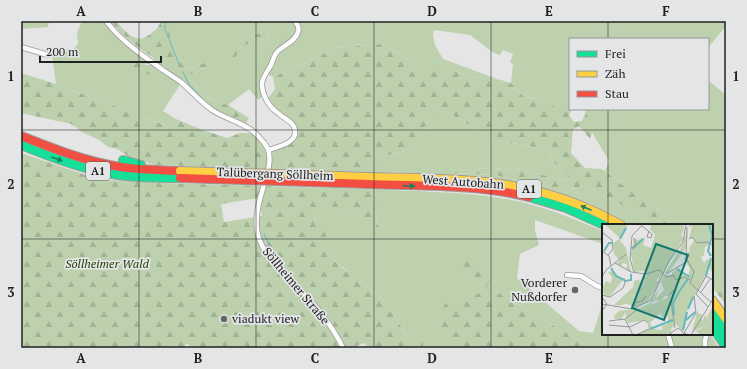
<svg xmlns="http://www.w3.org/2000/svg" width="747" height="369" font-family="'PT Serif',serif">
<defs>
<pattern id="forest-firs" width="22" height="20" patternUnits="userSpaceOnUse"><rect width="22" height="20" fill="#bed1ae"/><path d="M5 1l3.5 6h-7zM16 11l3.5 6h-7z" fill="#a3b395"/></pattern>
</defs>
<rect width="100%" height="100%" fill="#e5e5e6"/>
<path fill="#bed1ae" fill-rule="evenodd" d="M21,21H47L49,22L48,27L21,29Z
M82,21H108C124,38 138,49 157,62L142,65L133,61L152,75H176L183,80L163,111L176,119L173,128L56,84L52,55L53,47L71,51L78,44L77,33Z
M170,21H726V26L708,48V39H570V104L567,107H555L541,98L524,97L511,83L513,64L510,62L513,54L503,50L500,55L494,53L470,35L434,30L433,35L435,45L443,59L500,80L472,77L444,67H416L399,53L380,44L336,48L273,77L267,74L262,76L263,96L258,100L249,89L228,105L207,97L188,78L189,75L207,67V62L186,69L179,60L170,34ZM265,31L269,33L267,37L240,47L238,42Z
M708,80L726,95V293L715,277L712,269V225H678L671,218L632,192L605,171L609,161L587,124L586,111L584,109H708Z
M434,111H445L495,140L529,146L549,151L553,162L568,174L566,181L531,172L494,168L454,170V173L495,175L532,184L569,190L584,186L624,206L651,225H630L612,214L589,203L555,191L522,183L496,178L465,175L396,172H370L385,156L413,149Z
M288,144L286,169H270L271,151Z
M370,189C416,192 462,191 507,199C541,205 572,218 603,231V244L535,220V230L539,245L520,254L517,278L579,331L593,333L601,308L603,283V334H710L719,348H591L487,286L484,289L457,310L439,331L449,348H410L413,346L388,304L383,299L361,283L359,275L353,271L348,272L324,251L325,241L315,224L316,214L324,207L330,206L343,213L354,210L360,218L379,229C377,219 373,209 379,201Z"/>
<path fill="url(#forest-firs)" fill-rule="evenodd" d="M110,21H116C125,31 135,45 149,35C156,30 158,28 161,21H170V34L179,60L186,69L207,62V67L189,75L188,78L207,97L228,105L249,118L246,123L217,111L211,107L189,86L176,75H152L138,72L122,67L123,64L128,60L133,61L142,65H150L155,59L135,45L121,33Z
M265,31L269,33L267,37L240,47L236,57L230,58L222,54V52L238,42Z
M380,44L399,53L416,67H444L472,77L501,80L511,83L524,97L541,98L555,107H567L570,104V109H572L569,115L574,122L582,121L586,111L588,118L587,124L592,133L590,139L579,126L573,130L571,153L585,168L602,169L632,192L671,218L678,225H651L624,206L584,186L569,190L532,184L495,175L454,173V170L494,168L531,172L566,181L568,174L553,162L549,151L529,146L495,140L445,111H434L413,149L385,156L370,172L286,169L288,144L297,129L278,112L268,98L275,89L273,77L336,48Z
M21,73L56,84L173,128L176,119L200,129L227,138L240,133H252C266,147 266,150 270,169L155,165L129,157L117,149L108,147L99,140L80,131L76,127L71,124L21,113Z
M21,153L95,178L110,180L163,183L370,189L379,201C373,209 377,220 379,229V230L360,218L354,210L343,213L330,206L324,207L316,214L315,224L326,234L324,251L347,272L353,271L359,275L361,283L383,299L388,304L408,338L423,341V346H413L410,348H369L364,343L352,348H192L189,345L186,344L184,348H21ZM259,198L262,216L224,222L221,204Z
M464,258L473,261L491,278L487,286L591,348H449L439,331L438,311L449,301L457,309L484,289L469,278L461,261Z
M712,269L715,277L726,293V305L712,287Z"/>
<g fill="none" stroke-linecap="round" stroke-linejoin="round">
<path stroke="#66b9bd" stroke-width="1" d="M166,21L165,22V29L179,64
M183,72L189,84L203,100
M264,234L280,265"/>
<defs>
<path id="street" d="M106,21C121,41 143,56 163,70C169,74 175,78 181,82C191,91 201,102 212,110C227,120 247,123 259,137C263,141 266,145 268,149C272,161 267,174 264,185C259,201 254,219 258,235C266,263 292,281 311,301C322,313 336,333 343,348
M21,47L48,55
M268,150C275,148 283,146 289,142C292,140 295,137 295,133C296,122 284,119 278,113C269,107 262,95 262,84C262,77 268,71 271,65C273,60 274,55 278,51C284,45 296,41 298,32C300,28 297,24 295,21
M567,275L581,276L597,286L603,288
M668,334L672,348
M705,348V340L707,334"/>
<path id="fast" d="M21,145C50,157 81,169 112,174C134,178 158,178 180,178
M123,160L141,165
M529,197L566,208L604,225
M712,313L726,333
M712,326L726,347"/>
<path id="slow" d="M370,177C408,178 447,178 486,182C534,187 579,201 621,225
M712,300L726,319"/>
<path id="jam" d="M21,136C54,149 87,162 121,167C141,170 160,170 180,171
M370,184C423,186 477,184 529,197"/>
</defs>
<use href="#street" stroke="#9a9a9b" stroke-width="6"/>
<use href="#fast" stroke="#9a9a9b" stroke-width="10"/>
<use href="#slow" stroke="#9a9a9b" stroke-width="10"/>
<use href="#jam" stroke="#9a9a9b" stroke-width="10"/>
<use href="#street" stroke="#fbfbfb" stroke-width="4.5"/>
<use href="#fast" stroke="#16e098" stroke-width="8"/>
<use href="#slow" stroke="#ffcf43" stroke-width="8"/>
<use href="#jam" stroke="#f24e42" stroke-width="8"/>
<defs>
<path id="slow-bridge" d="M180,171L370,177"/>
<path id="jam-bridge" d="M180,178L370,184"/>
</defs>
<use href="#slow-bridge" stroke="#9a9a9b" stroke-width="10" stroke-linecap="butt"/>
<use href="#jam-bridge" stroke="#9a9a9b" stroke-width="10" stroke-linecap="butt"/>
<use href="#slow-bridge" stroke="#ffcf43" stroke-width="8"/>
<use href="#jam-bridge" stroke="#f24e42" stroke-width="8"/>
</g>
<defs><path id="oneway-solid" d="M-6-.8H1V-3.2L6.5 0L1 3.2V.8H-6Z"/></defs>
<g fill="#1b805c">
<use href="#oneway-solid" transform="translate(57 159) rotate(20)"/>
<use href="#oneway-solid" transform="translate(409 186) rotate(2)"/>
<use href="#oneway-solid" transform="translate(586 208) rotate(-157)"/>
</g>
<path fill="none" stroke="#202121" stroke-width="1" stroke-opacity="0.55" d="M139,21V348M256,21V348M374,21V348M491,21V348M608,21V39M608,109V225M21,130H726M21,239H603M712,239H726M608,334V348"/>
<g fill="#656666" stroke="#e4e5e7" stroke-width="1.5">
<circle cx="575" cy="290" r="4"/>
<circle cx="224" cy="319" r="4"/>
</g>
<g text-anchor="middle" stroke-width="3.5" stroke-linejoin="round" paint-order="stroke">
<g fill="#e4e5e7" stroke="#5b5c5c" stroke-width="1">
<rect x="86" y="162" width="24" height="18" rx="3"/>
<rect x="517" y="180" width="24" height="18" rx="3"/>
</g>
<g font-size="11" font-weight="bold" fill="#202121">
<text x="98" y="175">A1</text>
<text x="529" y="193">A1</text>
</g>
<g font-size="12" fill="#202121" stroke="#e4e5e7">
<text transform="translate(275 174) rotate(2)" y="4">Talübergang Söllheim</text>
<text transform="translate(463 182) rotate(4)" y="4">West Autobahn</text>
<text transform="translate(296 286) rotate(50)" y="4">Söllheimer Straße</text>
</g>
<g font-size="12" font-style="italic" fill="#264100" stroke="#e4e5e7">
<text x="107" y="268">Söllheimer Wald</text>
</g>
<g font-size="12" fill="#202121" stroke="#e4e5e7" text-anchor="end">
<text x="567" y="287">Vorderer<tspan x="567" dy="14">Nußdorfer</tspan></text>
<text x="232" y="323" text-anchor="start">viadukt view</text>
</g>
</g>
<g transform="translate(602 224)">
<rect width="111" height="111" fill="#e5e5e6"/>
<path d="M49,0H82L81,9L66,12L59,22L49,24L53,11L48,5ZM87,0L111,1L107,16L108,20L103,23L102,31L99,33L102,39L105,35L109,37L111,33V49L107,44L84,89V95L94,88L83,98L79,111L80,107L74,100L69,105L70,111L67,109V111H34L47,105L44,96L26,99L23,89L19,95H13L12,92L17,87L41,84L65,74L69,68L63,72L71,59L70,48L77,45L86,51L88,45L82,35L85,28L88,27L87,24L93,15L87,14L90,3L88,2L87,6ZM58,89L61,94L66,92V100L60,102L61,106L51,105L48,99ZM17,15L24,24L29,48L24,46L25,40L21,39L19,43L15,39L18,37L12,30L11,19ZM11,47L21,56L8,72L2,71L1,63L4,57L9,59L10,53L6,48ZM54,51L57,52L54,57H58L46,77L32,83L23,79L28,71L36,72L49,63L45,64L43,59L31,63L33,56L43,57ZM95,88L100,91V98L103,91L109,99L90,108Z" fill="#bed1ae" fill-rule="evenodd"/>
<path d="M2,0H26L19,15ZM86,6L84,24L66,49H63L77,27ZM78,7L81,15L56,57L57,52L43,57L40,54L45,52L42,47L32,48L29,30L32,14L36,16L43,13L41,21L49,24L59,21L66,12ZM62,51L71,52V59L63,72L58,78L54,76L46,82L36,85L48,79L57,65L53,75L62,66L59,58ZM43,59L48,64L36,72L28,71L26,79L20,81H12L31,63ZM111,82V111H98L94,107L109,99L105,93Z" fill="#bed1ae"/>
<path fill="none" stroke="#66b9bd" stroke-width="2" d="M107,0L110,11L106,27L109,32M18,15L24,4M30,25L41,15M2,27L7,19H10M9,44L14,52L22,56M75,45L88,53M104,52L109,34M23,57L29,56V50M78,66L86,55M86,85L91,73M72,91L71,79L78,66M84,96L93,88M48,105L71,96M81,106L85,88"/>
<path fill="none" stroke="#969797" stroke-width="1" d="M40,2L50,10L49,14L45,13L47,7M85,3L84,34L92,48L88,59L109,78M0,8L10,16L11,25L6,31M87,15L90,13L95,19L106,18L111,21M29,24L34,21L32,14M0,27L7,32L9,42M13,39L29,48L44,50L57,46L65,53L71,51L74,56L83,53L88,56M32,48L28,35L30,12L41,0M64,50L86,37M0,53L4,46L24,30M99,68L109,54M0,71L8,73L21,64L23,59L22,54M65,72L74,65L69,78L73,104M0,73L5,80L0,87M0,80L30,85L49,76L67,37L81,18L84,0M34,82L32,79L40,77L44,72M106,83L94,70L104,52L111,56M23,95L36,85M7,97L23,95L31,111M7,101L28,103L42,96L45,98M34,111L47,105M66,111L76,104L82,109L81,111M87,111L82,109L94,89L92,72M89,111L111,75"/>
<path fill="#0f766e" fill-opacity="0.15" stroke="#0f766e" stroke-width="2" d="M54,20L86,31L62,96L30,84Z"/>
<rect width="111" height="111" fill="none" stroke="#202121" stroke-width="2"/>
</g>
<rect width="747" height="369" fill="none" stroke="#e4e5e7" stroke-width="44"/>
<rect x="569" y="38" width="140" height="72" fill="#e4e5e7" stroke="#969798"/>
<rect x="577" y="51" width="20" height="6" fill="#16e098" stroke="#969798"/>
<text x="605" y="58" font-size="12" fill="#202121">Frei</text>
<rect x="577" y="71" width="20" height="6" fill="#ffcf43" stroke="#969798"/>
<text x="605" y="78" font-size="12" fill="#202121">Zäh</text>
<rect x="577" y="91" width="20" height="6" fill="#f24e42" stroke="#969798"/>
<text x="605" y="98" font-size="12" fill="#202121">Stau</text>
<path d="M40 56v6h121v-6" fill="none" stroke="#202121" stroke-width="2"/>
<text x="46" y="56" font-size="12" fill="#202121" stroke="#e4e5e7" stroke-width="3" paint-order="stroke">200 m</text>
<rect x="22" y="22" width="703" height="325" fill="none" stroke="#202121" stroke-width="1.5"/>
<g font-size="13" text-anchor="middle" font-weight="bold" fill="#202121">
<text x="81" y="16">A</text>
<text x="198" y="16">B</text>
<text x="315" y="16">C</text>
<text x="432" y="16">D</text>
<text x="549" y="16">E</text>
<text x="666" y="16">F</text>
<text x="11" y="81">1</text>
<text x="736" y="81">1</text>
<text x="11" y="189">2</text>
<text x="736" y="189">2</text>
<text x="11" y="297">3</text>
<text x="736" y="297">3</text>
<text x="81" y="363">A</text>
<text x="198" y="363">B</text>
<text x="315" y="363">C</text>
<text x="432" y="363">D</text>
<text x="549" y="363">E</text>
<text x="666" y="363">F</text>
</g>
</svg>
